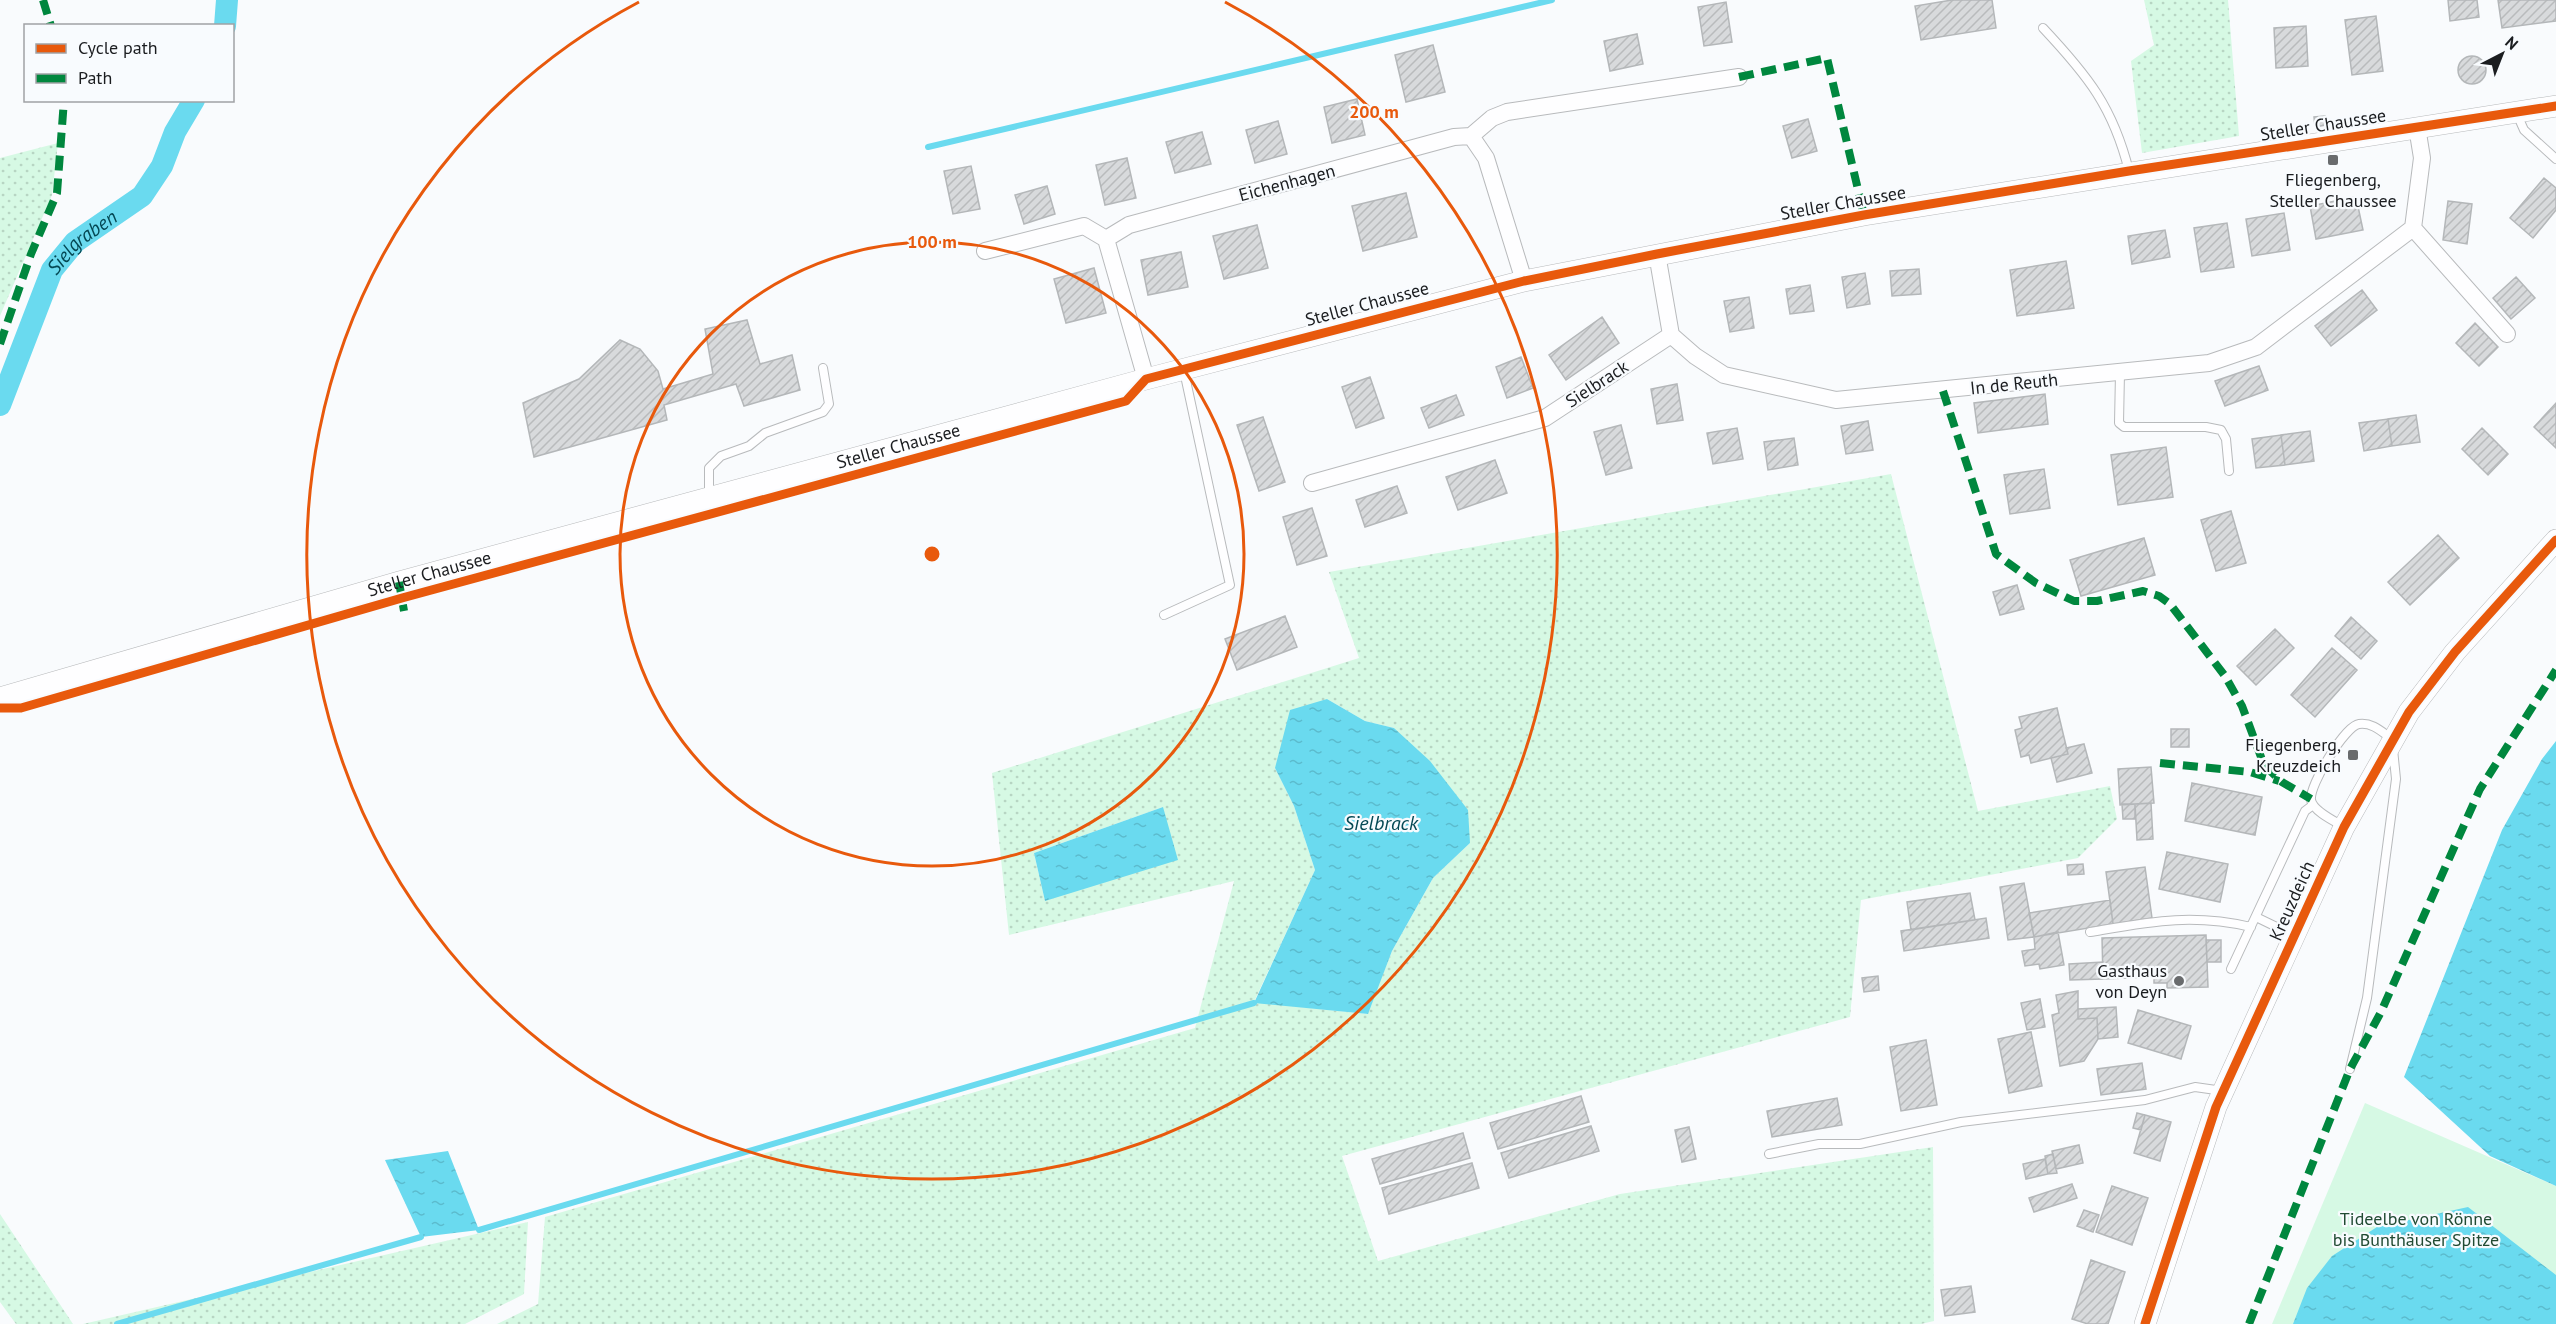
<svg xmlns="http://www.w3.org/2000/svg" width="2556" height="1324" font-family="'PT Sans',sans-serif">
<defs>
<pattern id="grass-dots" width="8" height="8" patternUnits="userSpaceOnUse" patternTransform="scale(1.5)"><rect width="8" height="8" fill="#d6f9e4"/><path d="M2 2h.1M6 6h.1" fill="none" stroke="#b7d5c3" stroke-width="1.8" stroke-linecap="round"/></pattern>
<pattern id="water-ripples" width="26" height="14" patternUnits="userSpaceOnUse" patternTransform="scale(1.5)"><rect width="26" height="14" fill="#6adaef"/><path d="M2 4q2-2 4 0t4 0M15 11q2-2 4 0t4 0" fill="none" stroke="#5bbbcd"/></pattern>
<pattern id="building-hatch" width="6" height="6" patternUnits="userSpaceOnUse" patternTransform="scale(1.5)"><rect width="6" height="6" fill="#d8dadc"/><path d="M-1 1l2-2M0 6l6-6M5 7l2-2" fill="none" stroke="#b9bbbc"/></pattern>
</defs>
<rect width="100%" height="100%" fill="#f9fbfd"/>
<path fill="url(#grass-dots)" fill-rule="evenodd" d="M2144,0H2228L2239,136L2142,153L2131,61L2154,45Z
M58,143L52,195L0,316V158Z
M1891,474L1978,811L2110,786L2117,819L2078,858L1861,900L1850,1017L1342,1156L1378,1261L1620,1194L1933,1147L1934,1321L1921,1324H497L538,1304L545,1217L1195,1028L1234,881L1009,935L992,773L1359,658L1329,572ZM1327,699L1365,721L1394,728L1470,843L1433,878L1392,951L1367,1014L1254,1002L1315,870L1294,806L1275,768ZM1163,807L1045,901L1034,853Z
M0,1214L73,1324H16L0,1302Z
M528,1222L524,1294L465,1324H83Z"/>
<path fill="#d6f9e4" d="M2365,1103L2556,1186V1324H2272Z"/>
<path fill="url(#water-ripples)" d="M1327,699L1365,721L1394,728L1430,761L1468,810L1470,843L1433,878L1392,951L1368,1014L1254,1003L1315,870L1294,806L1275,768L1290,710Z
M2556,741V1186L2490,1156L2404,1077L2502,830L2542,759Z
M1163,807L1178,860L1045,901L1034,853Z
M448,1151L479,1230L421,1237L385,1160Z
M2468,1207L2556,1275V1324H2293L2307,1288L2332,1256L2377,1227Z"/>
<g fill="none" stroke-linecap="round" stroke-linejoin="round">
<path stroke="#6adaef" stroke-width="6" d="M928,147L1552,0
M479,1230L1254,1003
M117,1324L421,1237"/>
<g stroke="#6adaef" stroke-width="22">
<path d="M225,26L227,0"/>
<path id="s1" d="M0,405L52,270L75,242L142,196L162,166L175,132L194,100"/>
</g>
</g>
<path fill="url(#building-hatch)" stroke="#b4b7b9" stroke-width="1.5" d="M1952,0H1992L1996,28L1921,40L1915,6Z
M2448,0H2477L2479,17L2450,21Z
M2498,0H2556V21L2502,28Z
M1726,2L1732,42L1704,46L1698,7Z
M2376,16L2383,71L2352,75L2345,20Z
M2306,26L2308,66L2276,68L2274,28Z
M1637,34L1643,64L1610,71L1604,41Z
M1433,45L1445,92L1406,102L1395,55Z
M2458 70a14 14 0 1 1 28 0a14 14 0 1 1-28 0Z
M1357,99L1365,135L1332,143L1324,107Z
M2325,116L2326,125L2315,127L2314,117Z
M1808,119L1817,151L1792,158L1783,126Z
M1278,121L1287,154L1255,163L1246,130Z
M1202,132L1211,164L1175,173L1166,142Z
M1127,158L1136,198L1105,205L1096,165Z
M971,166L980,209L953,214L944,171Z
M2544,178L2556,188V210L2533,238L2510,218Z
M1047,186L1055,214L1024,224L1015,195Z
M1406,193L1417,237L1363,251L1352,206Z
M2356,197L2363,230L2316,239L2310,206Z
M2448,201L2472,204L2467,244L2443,240Z
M2284,213L2290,250L2252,256L2246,219Z
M2227,223L2234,267L2201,272L2194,228Z
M1257,225L1268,268L1224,279L1213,236Z
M2165,230L2170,257L2132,264L2128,236Z
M1181,252L1188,287L1148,295L1141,260Z
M2066,261L2074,308L2017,316L2010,270Z
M1094,268L1106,313L1066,323L1054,279Z
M1919,269L1921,294L1892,296L1890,271Z
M1865,273L1870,304L1847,308L1842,277Z
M2516,277L2535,298L2511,319L2493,298Z
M1810,285L1814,311L1790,314L1786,289Z
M2362,290L2377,310L2331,346L2315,326Z
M1749,297L1754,328L1730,332L1724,301Z
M1602,317L1619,343L1566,380L1549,355Z
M747,320L760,364L792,355L800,390L744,406L736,384L664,405L667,420L534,457L523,403L579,379L620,340L640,349L658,371L663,389L713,374L705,329Z
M2475,323L2498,347L2479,366L2456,343Z
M1521,357L1533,388L1507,398L1496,367Z
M2259,366L2268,390L2225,406L2215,381Z
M1370,377L1384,418L1356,428L1342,387Z
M1677,384L1683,420L1657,424L1651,389Z
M2045,394L2048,424L1978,433L1974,403Z
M1456,395L1464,415L1429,428L1421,408Z
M2556,403V448L2534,427Z
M2416,415L2420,442L2392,446L2388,419Z
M1263,417L1285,482L1259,491L1237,425Z
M2388,419L2392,446L2364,451L2359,423Z
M1868,421L1873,450L1846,454L1841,426Z
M1621,425L1632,468L1606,475L1594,432Z
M1737,428L1743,459L1713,464L1707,433Z
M2482,428L2508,454L2488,475L2462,449Z
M2310,431L2314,461L2285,465L2281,435Z
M2281,435L2285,465L2256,468L2252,439Z
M1794,438L1798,465L1768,470L1764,442Z
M2166,447L2173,497L2118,505L2111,455Z
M1495,460L1507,493L1458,510L1446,477Z
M2044,469L2050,508L2010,514L2004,475Z
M1397,486L1407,513L1365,527L1356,500Z
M1312,508L1327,556L1297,565L1283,517Z
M2231,511L2246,563L2216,571L2201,520Z
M2438,535L2459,558L2410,605L2388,582Z
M2144,538L2155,575L2081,596L2070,560Z
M2017,585L2024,609L2000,615L1993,592Z
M1285,616L1297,647L1237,670L1225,639Z
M2351,617L2377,641L2361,659L2335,636Z
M2275,629L2294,648L2256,685L2237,666Z
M2332,648L2357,670L2315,717L2291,695Z
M2057,708L2068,754L2031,763L2029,755L2021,757L2015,730L2022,728L2019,717Z
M2171,729H2189V747H2171Z
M2084,744L2092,773L2057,782L2051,758L2068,754L2066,748Z
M2151,767L2154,803L2120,805L2118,769Z
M2192,783L2262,797L2255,835L2185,821Z
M2151,803L2153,839L2137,840L2135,804Z
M2122,804H2135V819H2123Z
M2167,852L2228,864L2220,902L2159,889Z
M2083,864L2084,874L2068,875L2067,865Z
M2145,867L2152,918L2113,924L2106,872Z
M2024,883L2034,937L2008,940L2000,887Z
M1970,893L1975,920L1911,930L1907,902Z
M2110,900L2113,924L2034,937L2029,913Z
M1986,918L1989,938L1904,951L1901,931Z
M2058,932L2064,965L2040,969L2039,964L2025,966L2022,951L2035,949L2034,937Z
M2206,935L2208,987L2167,988V983H2154V977L2103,979L2102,938Z
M2206,940H2221V962H2207Z
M2103,962V979L2070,980L2069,964Z
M1878,976L1879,990L1864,992L1862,978Z
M2078,991V1019L2097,1018L2098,1039L2084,1061L2060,1066L2052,1015L2059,1013L2056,995Z
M2040,999L2045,1027L2027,1030L2021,1003Z
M2116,1007L2118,1037L2098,1039L2097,1018L2078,1019V1009Z
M2138,1010L2191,1026L2181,1059L2128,1043Z
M2031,1032L2042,1086L2009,1093L1998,1039Z
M1926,1040L1937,1105L1901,1111L1890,1047Z
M2142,1063L2146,1089L2101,1095L2097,1069Z
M1581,1096L1589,1122L1498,1149L1490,1123Z
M1837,1098L1842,1125L1772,1137L1767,1111Z
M2137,1113L2145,1115L2141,1130L2133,1128Z
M2145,1115L2171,1122L2160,1161L2134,1153Z
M1591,1126L1599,1151L1509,1178L1501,1153Z
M1689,1127L1696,1159L1682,1162L1675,1130Z
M1463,1133L1470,1158L1380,1184L1372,1159Z
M2079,1145L2083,1163L2056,1169L2052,1151Z
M2053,1154L2057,1173L2048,1174L2045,1156Z
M2045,1159L2048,1174L2026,1179L2023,1164Z
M1472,1163L1479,1188L1389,1214L1382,1188Z
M2072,1184L2077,1198L2034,1212L2029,1198Z
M2112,1186L2148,1198L2132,1245L2096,1232Z
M2084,1210L2099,1215L2093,1232L2077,1226Z
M2091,1260L2125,1272L2108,1324H2088L2072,1319Z
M1971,1286L1975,1312L1945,1316L1941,1290Z"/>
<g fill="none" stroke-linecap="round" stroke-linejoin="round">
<defs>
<path id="service" d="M2043,28C2088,76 2113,107 2129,171
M2516,112L2524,130L2556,159
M2120,373L2119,423L2124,427H2206L2221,430L2226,439L2229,471
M709,498V468L721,456L749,446L765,433L823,412L829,404L823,368
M1164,615L1230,585L1184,371
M2343,826C2334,821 2313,811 2311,800C2309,785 2345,726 2359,724C2372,722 2382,732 2392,739L2396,779L2367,998L2350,1069
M2256,917L2293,935
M2090,932C2149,922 2191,913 2251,927
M2231,969L2305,811L2313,805
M1769,1154L1819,1144H1860L1961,1122L2145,1100L2195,1087L2223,1091"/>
<path id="minor" d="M1471,136L1492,118L1507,112L1739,77
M2413,228L2507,334
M1106,239L1129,225L1454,137L1471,136L1486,158L1524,281
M985,251L1084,226L1106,239L1146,379
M1657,254L1671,335L1695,356L1724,375L1836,400L2209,363L2256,347L2413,228L2422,158L2417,127
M1312,483L1545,418L1671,335"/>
<g id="tertiary">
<path id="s2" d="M0,698L399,582L1146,379L1524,281L1864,215L2556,106"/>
<path d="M2145,1324L2216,1107L2344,827L2409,712L2455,652L2556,540"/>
</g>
</defs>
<use href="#service" stroke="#b8babc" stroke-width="10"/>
<use href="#minor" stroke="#b8babc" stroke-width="18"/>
<use href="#tertiary" stroke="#b8babc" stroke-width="22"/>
<use href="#service" stroke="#fefeff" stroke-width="8"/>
<use href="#minor" stroke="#fefeff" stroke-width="16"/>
<use href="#tertiary" stroke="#fefeff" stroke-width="21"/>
<path stroke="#00873e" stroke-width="8" stroke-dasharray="15 8" stroke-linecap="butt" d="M43,0L51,26
M1739,77L1827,58L1864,215
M0,344L31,254L57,193L64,100
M1943,391L1996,554L2036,583L2074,601H2097L2143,591L2159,596L2170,604L2225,676L2242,706L2264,765L2282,782L2311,799
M399,582L404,611
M2160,763L2250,772L2279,781
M2249,1324L2350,1069L2381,1012L2480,789L2556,670"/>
<defs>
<path id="cycleway" d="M0,708H21L402,598L1126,401L1146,379L1524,281L1657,254L1864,215L2129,171L2556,106
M2145,1324L2216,1107L2344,827L2409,712L2455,652L2556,540"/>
</defs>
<use href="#cycleway" stroke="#f8fbfe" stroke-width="13"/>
<use href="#cycleway" stroke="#e8590c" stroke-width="9"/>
</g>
<g fill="none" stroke="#e8590c" stroke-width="3">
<circle cx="932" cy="554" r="312"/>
<path d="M1225 2A625 625 0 1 1 639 2"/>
</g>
<g fill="#696b6d" stroke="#f8fbfe" stroke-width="2">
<rect x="2327" y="154" width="12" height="12" rx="3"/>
<rect x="2347" y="749" width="12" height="12" rx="3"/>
<circle cx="2179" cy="981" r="6"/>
</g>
<g text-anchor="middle" stroke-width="4.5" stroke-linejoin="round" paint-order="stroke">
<g font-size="18" fill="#1b1d20" stroke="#f8fbfe">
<text transform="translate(2323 125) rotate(-9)" y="6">Steller Chaussee</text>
<text transform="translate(1287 183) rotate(-15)" y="6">Eichenhagen</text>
<text transform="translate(1843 203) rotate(-10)" y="6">Steller Chaussee</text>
<text transform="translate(1367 304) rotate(-15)" y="6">Steller Chaussee</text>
<text transform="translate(1597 384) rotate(-33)" y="6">Sielbrack</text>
<text transform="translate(2014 384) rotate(-6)" y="6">In de Reuth</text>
<text dy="6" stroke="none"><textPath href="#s2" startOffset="933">Steller Chaussee</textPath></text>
<text dy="6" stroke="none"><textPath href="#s2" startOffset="447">Steller Chaussee</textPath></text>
<text transform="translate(2292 901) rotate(-66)" y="6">Kreuzdeich</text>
</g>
<g font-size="18" fill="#1b1d20" stroke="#f8fbfe" text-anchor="end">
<text x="2333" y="186" text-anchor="middle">Fliegenberg,<tspan x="2333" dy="21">Steller Chaussee</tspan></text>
<text x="2341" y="751">Fliegenberg,<tspan x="2341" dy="21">Kreuzdeich</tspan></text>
<text x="2167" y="977">Gasthaus<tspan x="2167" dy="21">von Deyn</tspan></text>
</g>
<g font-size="18" fill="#214b33" stroke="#f8fbfe">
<text x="2416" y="1225">Tideelbe von Rönne<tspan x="2416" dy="21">bis Bunthäuser Spitze</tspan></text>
</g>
<g font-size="20" font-style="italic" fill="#044854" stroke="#f8fbfe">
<text dy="7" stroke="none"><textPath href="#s1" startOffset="186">Sielgraben</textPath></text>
<text x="1381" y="830">Sielbrack</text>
</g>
</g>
<circle cx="932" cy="554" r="9" fill="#e8590c" stroke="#f8fbfe" stroke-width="3"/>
<g font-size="18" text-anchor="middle" font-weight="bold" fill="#e8590c" stroke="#f8fbfe" stroke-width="4.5" stroke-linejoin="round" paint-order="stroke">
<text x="1374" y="118">200 m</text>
<text x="932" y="248">100 m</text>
</g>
<rect x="24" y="24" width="210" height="78" fill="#f8fbfe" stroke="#a0a2a5" stroke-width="1.5"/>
<rect x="36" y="44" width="30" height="9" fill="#e8590c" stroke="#a0a2a5" stroke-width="1.5"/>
<text x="78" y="54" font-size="18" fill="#1b1d20">Cycle path</text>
<rect x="36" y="74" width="30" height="9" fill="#00873e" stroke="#a0a2a5" stroke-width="1.5"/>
<text x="78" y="84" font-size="18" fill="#1b1d20">Path</text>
<g transform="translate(2502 54) rotate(42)" stroke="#f8fbfe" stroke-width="4.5" paint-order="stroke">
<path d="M0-4.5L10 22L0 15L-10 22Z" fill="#1b1d20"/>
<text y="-9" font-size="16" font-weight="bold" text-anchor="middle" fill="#1b1d20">N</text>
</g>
</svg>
